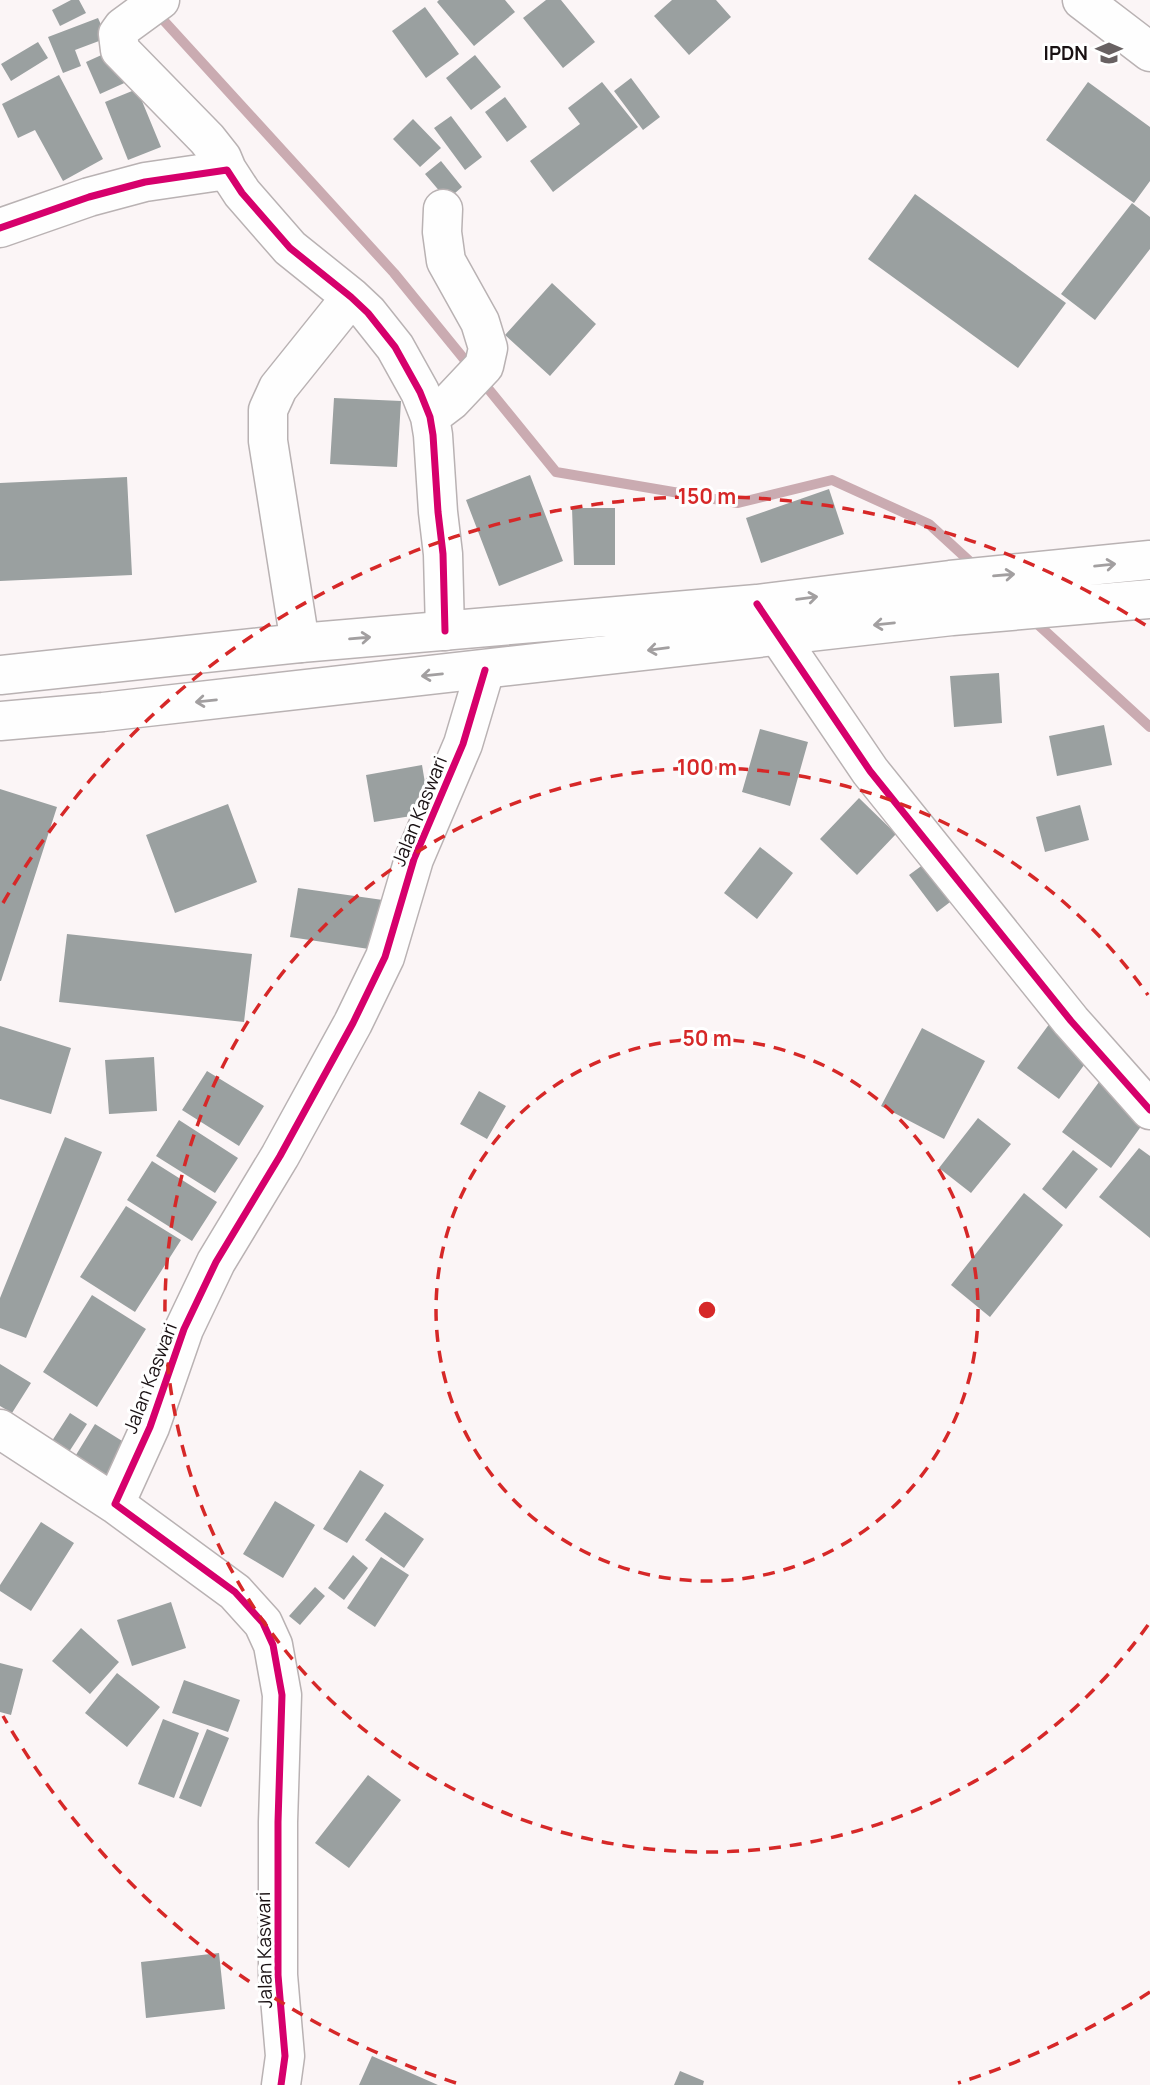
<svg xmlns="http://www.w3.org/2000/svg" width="1150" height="2085" font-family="Manrope,sans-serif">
<rect width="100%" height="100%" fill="#fbf5f6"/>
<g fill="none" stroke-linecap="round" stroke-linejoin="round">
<path stroke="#caabb1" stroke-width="10" d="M155,11L394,273L556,472L738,503L832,480L929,524L978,569
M1033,620L1150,727"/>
</g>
<path fill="#9aa0a0" d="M71,0H79L86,13L60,26L52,10Z
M439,0H505L515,12L474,46L437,2Z
M546,0H561L595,42L563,68L523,18Z
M672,0H716L731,17L689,55L654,16Z
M425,7L459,54L426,78L392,31Z
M98,18L107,38L75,50L81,66L63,73L48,37Z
M38,42L48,58L11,81L1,64Z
M117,48L131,80L100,94L86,62Z
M475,55L501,87L471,110L446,78Z
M59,75L103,159L63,181L35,130L18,138L2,104Z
M631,78L660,117L643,130L614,91Z
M602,82L638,127L553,192L530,161L580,124L568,108Z
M1088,82L1150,127V181L1134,203L1046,140Z
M137,89L161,147L128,160L105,102Z
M505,97L527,127L507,142L485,112Z
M451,116L482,157L465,170L434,128Z
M413,119L441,148L420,167L393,139Z
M441,161L462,187L447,200L425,174Z
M915,194L1066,303L1018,368L868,259Z
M1132,203L1150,217V249L1095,320L1061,294Z
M552,283L596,324L550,376L505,335Z
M334,398L401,401L397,467L330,464Z
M530,475L563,561L499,586L466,500Z
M127,477L132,575L0,581V483Z
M829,489L844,534L761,563L746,518Z
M572,508H615V565H574Z
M999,673L1002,723L954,727L950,676Z
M1104,725L1112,765L1057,776L1049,736Z
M760,729L808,742L790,806L742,792Z
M422,765L430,813L374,822L366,775Z
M0,789L57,807L1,981H0Z
M859,798L896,834L857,875L820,839Z
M228,804L257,882L175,913L146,835Z
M1080,805L1089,840L1045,852L1036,817Z
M760,847L793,873L757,919L724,893Z
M935,856L962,893L937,912L909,875Z
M298,888L390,901L382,951L290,937Z
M67,934L252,954L244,1022L59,1002Z
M1050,1023L1093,1053L1059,1099L1017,1068Z
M0,1026L71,1048L51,1114L0,1099Z
M922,1028L985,1061L944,1139L881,1106Z
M154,1057L157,1111L109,1114L105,1060Z
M207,1071L264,1106L239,1146L182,1110Z
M1102,1078L1150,1114L1111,1168L1062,1132Z
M479,1091L506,1106L487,1139L460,1124Z
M978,1118L1011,1144L971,1193L939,1168Z
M179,1120L238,1158L215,1193L156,1156Z
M65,1137L102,1152L26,1338L0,1328V1298Z
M1139,1148L1150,1156V1238L1099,1197Z
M1073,1150L1098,1169L1066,1209L1042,1189Z
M152,1161L217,1202L192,1241L127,1200Z
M1024,1193L1063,1225L990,1317L951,1285Z
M126,1206L181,1240L135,1312L80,1277Z
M92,1295L146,1329L97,1407L43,1372Z
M0,1364L31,1383L12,1413L0,1406Z
M70,1413L87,1424L67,1455L50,1444Z
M95,1424L135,1449L110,1487L71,1463Z
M360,1470L384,1485L347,1543L323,1529Z
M275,1501L315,1525L283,1578L243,1554Z
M385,1512L424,1539L404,1568L365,1540Z
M41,1522L74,1543L31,1611L0,1591V1585Z
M353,1555L368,1568L344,1600L328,1588Z
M381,1557L409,1575L375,1627L347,1608Z
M315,1587L325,1596L300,1625L289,1616Z
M171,1602L186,1648L132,1666L117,1620Z
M81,1628L119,1662L90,1694L52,1661Z
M0,1663L23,1669L11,1715L0,1712Z
M117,1673L160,1707L127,1747L85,1713Z
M184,1680L240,1700L228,1732L172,1713Z
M163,1719L199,1733L174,1798L138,1784Z
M207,1729L229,1738L201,1807L179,1798Z
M368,1775L401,1800L349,1868L315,1843Z
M219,1953L225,2009L146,2018L141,1962Z
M372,2056L438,2085H359Z
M680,2071L704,2081L703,2085H674Z"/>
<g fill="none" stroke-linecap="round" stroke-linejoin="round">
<defs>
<path id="minor" d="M160,0L123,27L118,34L120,50L207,139L222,158L227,170
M1082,0L1150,52
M0,228L89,197L145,182L227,170L242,193L290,248L351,297L368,313L395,347L420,392L430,417L433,435L438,512L443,554L445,631
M430,417L451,401L484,366L488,348L480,322L446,261L442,232L443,209
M762,612L870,771L1071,1021L1150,1110
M300,643L268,441V410L278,388L351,297
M0,1429L115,1504
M281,2085L285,2056L278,1975V1822L282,1695L273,1645L263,1623L235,1592L115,1504L150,1427L184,1329L216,1262L280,1156L353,1023L385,957L414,859L463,744L485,670"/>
<path id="major" d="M0,675L300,643L757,604L950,580L1150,560
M0,721L103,712L952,616L1150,599"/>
</defs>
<use href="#minor" stroke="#b9b2b3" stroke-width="41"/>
<use href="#major" stroke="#b9b2b3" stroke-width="41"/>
<use href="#minor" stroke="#fefefe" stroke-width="38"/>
<use href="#major" stroke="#fefefe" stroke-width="38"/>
<defs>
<path id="cycleway" d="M0,228L89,197L145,182L227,170L242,193L290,248L351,297L368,313L395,347L420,392L430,417L433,435L438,512L443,554L445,631
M757,604L870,771L1071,1021L1150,1110
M281,2085L285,2056L278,1975V1822L282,1695L273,1645L263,1623L235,1592L115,1504L150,1427L184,1329L216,1262L280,1156L353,1023L385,957L414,859L463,744L485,670"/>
</defs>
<use href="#cycleway" stroke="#fff" stroke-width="11"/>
<use href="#cycleway" stroke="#d6006c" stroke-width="7"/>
</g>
<defs><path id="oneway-shaft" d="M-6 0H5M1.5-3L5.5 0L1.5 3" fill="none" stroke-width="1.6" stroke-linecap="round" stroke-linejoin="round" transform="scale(1.75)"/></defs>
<g stroke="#a29fa0">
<use href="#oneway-shaft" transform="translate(1105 565) rotate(-6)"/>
<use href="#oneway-shaft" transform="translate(1004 575) rotate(-5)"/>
<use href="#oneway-shaft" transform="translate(807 598) rotate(-7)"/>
<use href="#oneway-shaft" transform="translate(884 624) rotate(174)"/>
<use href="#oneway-shaft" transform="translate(360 638) rotate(-5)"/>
<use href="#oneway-shaft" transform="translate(658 649) rotate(173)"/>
<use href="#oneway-shaft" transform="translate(432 675) rotate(174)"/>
<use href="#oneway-shaft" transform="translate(206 701) rotate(174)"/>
</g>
<g fill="none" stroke="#d62828" stroke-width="3.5" stroke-dasharray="12 9">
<circle cx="707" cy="1310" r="271"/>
<path d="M1148 1625A542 542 0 1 1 1148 995"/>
<path d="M1150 1992A813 813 0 0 1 958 2083M456 2083A813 813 0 0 1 3 1716M3 903A813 813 0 0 1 1150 628"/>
</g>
<defs>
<symbol id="university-bare" viewBox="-9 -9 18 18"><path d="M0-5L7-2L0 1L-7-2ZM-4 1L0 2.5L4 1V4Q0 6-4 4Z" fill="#686162" stroke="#fff" stroke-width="2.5" paint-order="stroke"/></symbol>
</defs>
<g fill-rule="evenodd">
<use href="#university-bare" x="1090" y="34" width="38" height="38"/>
</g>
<g text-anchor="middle" stroke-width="6" stroke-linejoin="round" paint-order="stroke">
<g font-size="19" font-weight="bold" fill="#191113" stroke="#fff" text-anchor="end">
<text x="1088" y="60">IPDN</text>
</g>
<g font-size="19" fill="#191113" stroke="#fff">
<text transform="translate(419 811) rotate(-68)" y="7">Jalan Kaswari</text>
<text transform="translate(150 1378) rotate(-69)" y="7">Jalan Kaswari</text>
<text transform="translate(264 1950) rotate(-91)" y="7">Jalan Kaswari</text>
</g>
</g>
<circle cx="707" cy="1310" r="10" fill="#d62828" stroke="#fff" stroke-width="3.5"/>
<g font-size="21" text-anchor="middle" font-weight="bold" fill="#d62828" stroke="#fff" stroke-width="6" stroke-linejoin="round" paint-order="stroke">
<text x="707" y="504">150 m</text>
<text x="707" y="775">100 m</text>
<text x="707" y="1046">50 m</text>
</g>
</svg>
